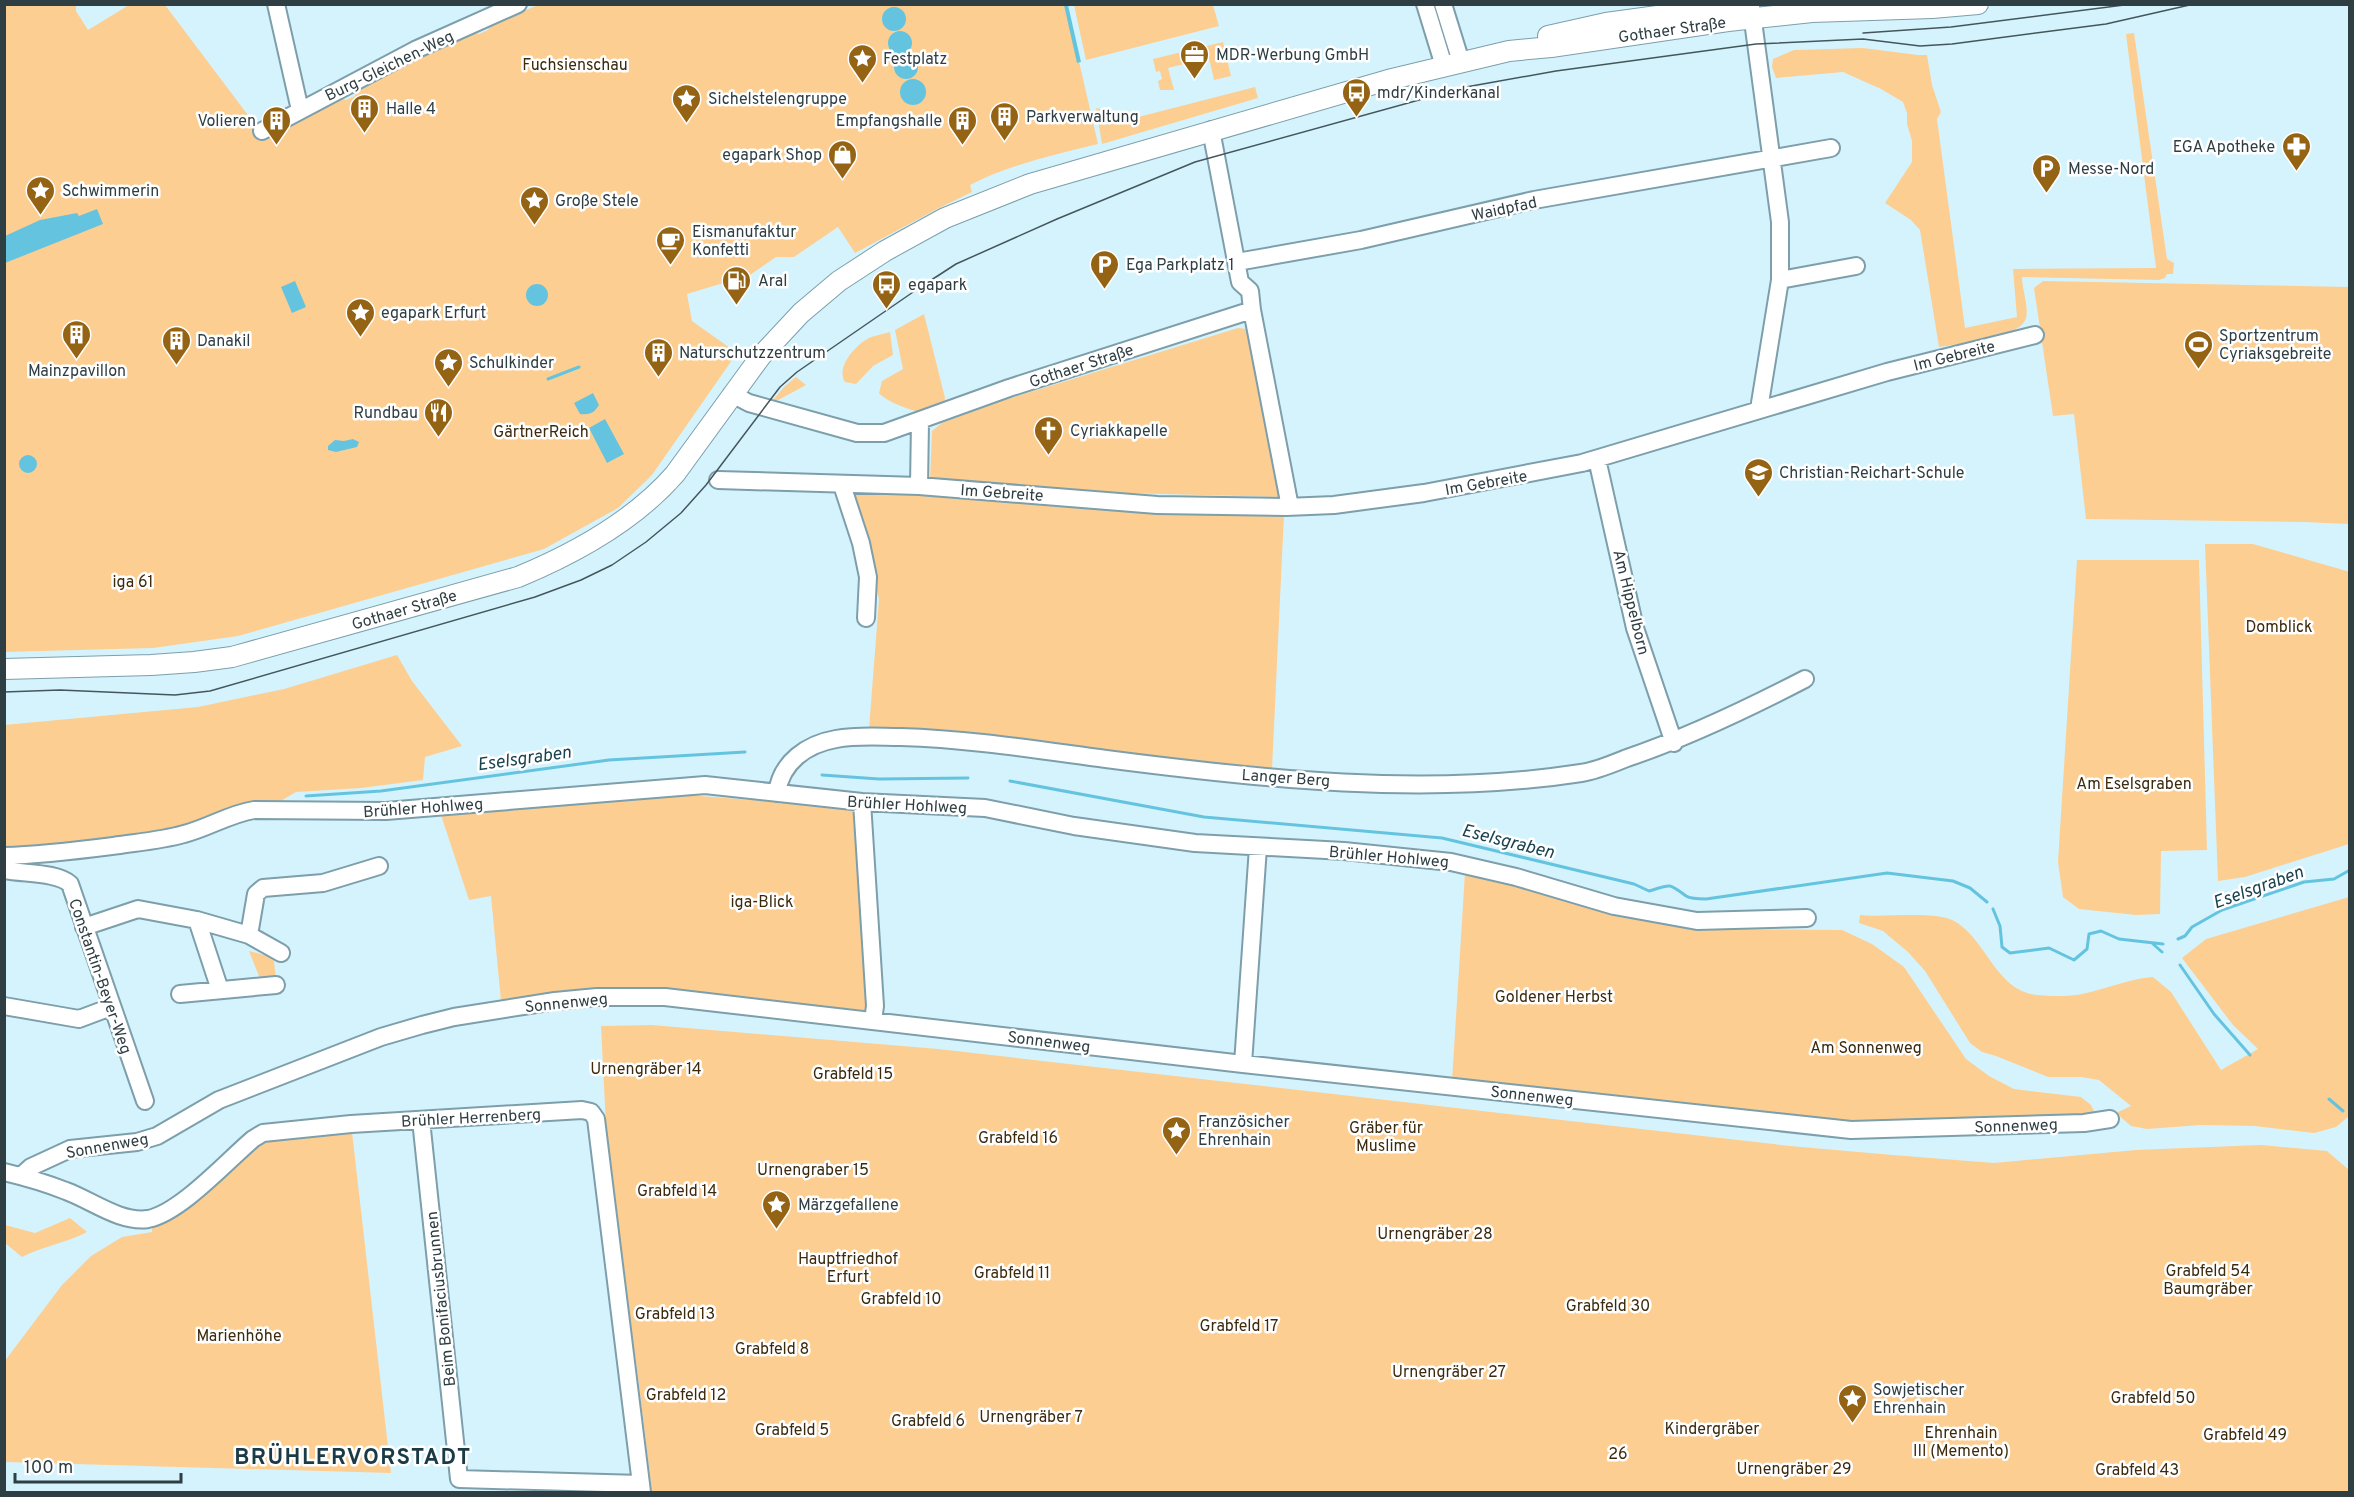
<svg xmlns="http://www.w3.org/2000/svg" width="2354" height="1497" font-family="Overpass,sans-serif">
<rect width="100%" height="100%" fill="#d5f3fd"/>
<path fill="#fdce91" d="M4,5H76V11L88,30L129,5H165L266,139L271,136L270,133L340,98L346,100L355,96L356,91L419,57L473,33L479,34L488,30L490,25L538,5H1066L1098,144C1054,155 1011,164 970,185L972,192L939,208L855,253L838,227L794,257H776L750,275L687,294L692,321L737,353L652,475L618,508L544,549L238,636L153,648L5,652Z
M1074,5H1213L1219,26L1086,60Z
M2134,33L2167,259L2174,263L2173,274H2167L2165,278L2159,280L2022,277C2022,289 2029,307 2026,318C2021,338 1958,344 1939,347L1920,230L1911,220L1885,203L1912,162V141L1907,124V113L1903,102L1881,89L1843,72L1776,78L1772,67L1773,59L1794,50L1863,48L1918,55H1927L1932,85L1941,112L1937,119L1965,328L2017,317L2013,269L2156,268L2126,34Z
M1223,42L1231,76L1214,80L1209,58L1168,68L1174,90H1160L1158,81L1162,79L1160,71L1156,72L1153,59Z
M1255,87L1258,98L1102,144L1096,108L1100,109L1103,125L1111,124Z
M2043,281L2349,287V524L2304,522L2086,519L2074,414L2053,416L2034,288Z
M924,314L945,398L944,405C938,407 931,411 925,412C915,413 885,401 879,393L882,381L903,369L895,330Z
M1238,328L1247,329L1252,335L1282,497L1086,492L930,479L932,431L942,423L998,402Z
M890,332L893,355L873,366L856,384L845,382C835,367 857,343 871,337C877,335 884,334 890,332Z
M796,377L806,385L769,405L784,387Z
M850,492L1284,514L1272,769L1154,758L992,736L869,729L879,599Z
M2205,544H2253L2350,572L2349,844L2245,877L2218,881Z
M2077,560H2199L2207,850L2161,851L2160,914L2136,915L2079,909L2063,897L2058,862Z
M397,655L412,681L462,746L425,757L423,780L361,788L296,792L274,805L181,827L120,838L56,845L5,846L4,725L198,707L284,689Z
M676,794L853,808L858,814L867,1014L555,994L501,1001L491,896L469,900L441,815Z
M1465,873L1603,910L1698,929L1842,930L1872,944L1904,967L1966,1059L1989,1076L2014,1089L2081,1097L2091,1105L2095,1113L2089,1118L1850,1124L1452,1081Z
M2349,897V1116L2336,1127L2314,1133L2255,1126L2201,1125L2147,1129L2131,1126L2116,1113L2131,1106L2099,1080L2081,1077H2048L1996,1056L1982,1052L1970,1043L1925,971L1908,952L1883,931L1859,923L1860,915C1885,918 1937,910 1956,922C1986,940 1996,990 2036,995C2049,996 2069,997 2082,994C2106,989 2128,979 2153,977L2171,992L2221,1070L2258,1049L2233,1025L2182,958L2206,939Z
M249,951L268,956L274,961L276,980L261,981Z
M652,1025L938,1049L1790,1146L1893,1155L1994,1163L2136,1150L2261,1145L2327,1151L2349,1170V1492H652L636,1361L618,1261L609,1186L601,1026Z
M352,1132L391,1473L5,1462L4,1362L62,1285L91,1256L122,1237L152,1232V1225L251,1148L267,1139Z
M70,1218L87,1232C67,1243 43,1246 22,1257L5,1243V1225L35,1233Z"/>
<path fill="#64c4df" d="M1064,5H1068L1081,62L1077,63Z
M882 19a12 12 0 1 1 24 0a12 12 0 1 1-24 0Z
M888 43a12 12 0 1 1 24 0a12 12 0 1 1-24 0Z
M894 67a12 12 0 1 1 24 0a12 12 0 1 1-24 0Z
M900 92a13 13 0 1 1 26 0a13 13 0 1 1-26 0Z
M97,209L103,224L5,263V236L40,220L77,213L79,216Z
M295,281L306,307L292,313L281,287Z
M526 295a11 11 0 1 1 22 0a11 11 0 1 1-22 0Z
M593,393L599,405C594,413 590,415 580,414L574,403Z
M605,419L624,454L607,463L589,428Z
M353,439L359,442L357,447L336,452L328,450V446L335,440L344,441Z
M19 464a9 9 0 1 1 18 0a9 9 0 1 1-18 0Z"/>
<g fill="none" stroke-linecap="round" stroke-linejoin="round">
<path stroke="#64c4df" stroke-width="3" d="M548,379L579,367
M822,775L879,779L968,778
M1010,781L1204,817L1442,838L1634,884L1649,891C1672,884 1668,883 1686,896C1691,899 1700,899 1706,899L1887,873L1953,881L1970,888L1987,902
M306,796L381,791L609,760L745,752
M1993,909L2000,926L2002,947L2010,953L2049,948L2074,960L2087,949L2089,934L2101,931L2119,939L2163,944
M2178,939L2185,936L2192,927L2222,910L2304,882L2334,879L2350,870
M2153,944L2162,952
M2180,965L2214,1014L2250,1055
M2329,1099L2343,1111"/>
<defs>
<path id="minor" d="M276,4L300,110
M1425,4L1444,66
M1443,4L1461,62
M1751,6L1780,222V280L1759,409
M262,131L415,50L518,4
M1237,262L1361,240L1534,200L1831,148
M1780,280L1856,266
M1252,310L1290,507
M732,394L749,403L857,433H884L1009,388L1252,310L1250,291L1240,282L1211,130
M1597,459L1635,628L1674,743
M718,480L919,486L1157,505L1286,507L1334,505L1424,493L1582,463L1887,372L2035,335
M842,485L861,543L868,577L866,618
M919,486L920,422
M777,793C781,762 807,744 836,739C857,735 880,737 901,737C970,739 1038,750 1106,759C1260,779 1427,797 1581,773C1596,771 1612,764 1627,758C1689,737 1747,709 1805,679
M862,802L875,1006L873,1021
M4,856C44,855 81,850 120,845C141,842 163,840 184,834C208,828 229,814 254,810L386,811L705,785L862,802L985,808L1074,826L1195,843L1344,851L1451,862L1516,877L1614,906L1697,921L1807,918
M4,867L5,870C23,874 57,872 70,884L145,1101
M197,920L220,990
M84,927L138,909L197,920L249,935L281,953
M249,935L256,894L263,888L323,883L379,866
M180,994L276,985
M4,1006L79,1019L111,1007
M1243,1064L1258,847
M421,1120L459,1479L641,1484
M4,1172C25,1177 46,1183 66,1191C91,1200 120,1223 148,1219C180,1213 227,1161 253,1139L263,1133L351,1124L582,1110L591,1112L596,1119L642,1492
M21,1176L31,1167L70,1149L137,1142L157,1136L219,1100L381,1037L422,1025L454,1017L555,1001L597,997H665L1243,1064L1851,1130L2084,1123L2110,1119"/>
<path id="major" d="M1548,36L1606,23L1745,4
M4,669L151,665L194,662L232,657L518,577C576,553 634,521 675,474L761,356L801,313L839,281L885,251L945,218L1030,184L1388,80L1509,51L1551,47L1728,21L1812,12L1932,8L1978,4"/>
</defs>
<use href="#minor" stroke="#7c9fab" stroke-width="20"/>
<use href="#major" stroke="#7c9fab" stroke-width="22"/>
<use href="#minor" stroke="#fff" stroke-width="16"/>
<use href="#major" stroke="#fff" stroke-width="20"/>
<path stroke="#45565b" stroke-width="1.5" d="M1863,33L1951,27L2132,4
M4,692L60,690L175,695L210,691L535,597L581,580L612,565L646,542L681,513L706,485L780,387L797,372L919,288L956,264L1057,219L1195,162L1466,87L1556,71L1756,44L1863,39L1920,46L1952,44L2106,24L2194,4"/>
</g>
<defs>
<symbol id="office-pin" viewBox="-11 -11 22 30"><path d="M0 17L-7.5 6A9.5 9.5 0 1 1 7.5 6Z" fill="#946414" stroke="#fff"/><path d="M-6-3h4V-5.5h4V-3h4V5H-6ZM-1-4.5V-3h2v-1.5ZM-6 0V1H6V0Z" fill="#fff"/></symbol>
<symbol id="sight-pin" viewBox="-11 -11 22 30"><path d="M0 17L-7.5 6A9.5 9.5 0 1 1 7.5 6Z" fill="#946414" stroke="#fff"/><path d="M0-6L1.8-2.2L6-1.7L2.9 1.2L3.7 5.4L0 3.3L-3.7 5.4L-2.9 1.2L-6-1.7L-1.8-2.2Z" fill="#fff"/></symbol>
<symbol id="bus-pin" viewBox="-11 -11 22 30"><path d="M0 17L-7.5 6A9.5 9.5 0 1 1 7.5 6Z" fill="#946414" stroke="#fff"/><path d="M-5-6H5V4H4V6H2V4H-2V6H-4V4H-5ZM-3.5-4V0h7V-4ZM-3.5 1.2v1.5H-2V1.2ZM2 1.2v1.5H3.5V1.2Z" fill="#fff"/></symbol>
<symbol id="building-pin" viewBox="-11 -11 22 30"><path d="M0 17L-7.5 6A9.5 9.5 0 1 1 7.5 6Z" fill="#946414" stroke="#fff"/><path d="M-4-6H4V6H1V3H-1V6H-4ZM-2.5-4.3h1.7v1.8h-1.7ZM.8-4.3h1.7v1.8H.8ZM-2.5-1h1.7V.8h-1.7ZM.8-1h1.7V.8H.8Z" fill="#fff"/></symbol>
<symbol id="pharmacy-pin" viewBox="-11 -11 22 30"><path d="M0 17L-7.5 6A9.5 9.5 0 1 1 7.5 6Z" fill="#946414" stroke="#fff"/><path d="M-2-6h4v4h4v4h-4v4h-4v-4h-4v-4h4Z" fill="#fff"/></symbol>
<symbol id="shop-pin" viewBox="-11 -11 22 30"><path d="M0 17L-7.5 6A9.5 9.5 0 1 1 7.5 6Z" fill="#946414" stroke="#fff"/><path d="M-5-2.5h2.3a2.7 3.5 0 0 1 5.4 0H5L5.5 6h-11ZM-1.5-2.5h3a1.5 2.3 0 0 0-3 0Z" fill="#fff"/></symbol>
<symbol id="parking-pin" viewBox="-11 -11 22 30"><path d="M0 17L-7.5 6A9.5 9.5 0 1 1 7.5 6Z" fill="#946414" stroke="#fff"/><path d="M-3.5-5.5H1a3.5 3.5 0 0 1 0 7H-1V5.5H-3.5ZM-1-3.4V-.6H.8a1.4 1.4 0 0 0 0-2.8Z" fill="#fff"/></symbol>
<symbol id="cafe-pin" viewBox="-11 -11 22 30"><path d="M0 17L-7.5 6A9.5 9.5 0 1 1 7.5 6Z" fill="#946414" stroke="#fff"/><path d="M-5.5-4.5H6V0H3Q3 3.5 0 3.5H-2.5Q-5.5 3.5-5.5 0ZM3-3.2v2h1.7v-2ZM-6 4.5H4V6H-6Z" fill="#fff"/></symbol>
<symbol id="fuel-pin" viewBox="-11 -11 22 30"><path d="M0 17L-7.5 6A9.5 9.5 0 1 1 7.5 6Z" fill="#946414" stroke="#fff"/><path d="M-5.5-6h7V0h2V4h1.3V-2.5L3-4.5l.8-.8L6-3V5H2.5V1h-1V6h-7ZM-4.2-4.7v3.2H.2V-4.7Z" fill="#fff"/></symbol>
<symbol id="stadium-pin" viewBox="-11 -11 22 30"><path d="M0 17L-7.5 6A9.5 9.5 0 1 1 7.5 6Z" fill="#946414" stroke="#fff"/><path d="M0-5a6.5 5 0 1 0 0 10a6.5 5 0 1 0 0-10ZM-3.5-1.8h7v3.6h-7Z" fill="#fff"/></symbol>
<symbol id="restaurant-pin" viewBox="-11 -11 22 30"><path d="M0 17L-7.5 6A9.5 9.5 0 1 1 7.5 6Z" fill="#946414" stroke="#fff"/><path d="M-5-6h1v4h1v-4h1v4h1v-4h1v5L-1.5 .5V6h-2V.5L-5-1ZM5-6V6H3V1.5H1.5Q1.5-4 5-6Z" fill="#fff"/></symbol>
<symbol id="church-pin" viewBox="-11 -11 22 30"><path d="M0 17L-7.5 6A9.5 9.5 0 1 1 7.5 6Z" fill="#946414" stroke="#fff"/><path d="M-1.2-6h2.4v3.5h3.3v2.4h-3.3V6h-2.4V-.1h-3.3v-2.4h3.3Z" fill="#fff"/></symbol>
<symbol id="school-pin" viewBox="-11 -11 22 30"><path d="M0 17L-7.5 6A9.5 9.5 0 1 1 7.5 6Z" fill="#946414" stroke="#fff"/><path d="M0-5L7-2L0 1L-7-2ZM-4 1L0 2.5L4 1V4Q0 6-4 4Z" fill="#fff"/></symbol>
</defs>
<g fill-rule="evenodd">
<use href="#office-pin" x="1178" y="38" width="33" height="45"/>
<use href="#sight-pin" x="846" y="42" width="33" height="45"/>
<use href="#bus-pin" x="1340" y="76" width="33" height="45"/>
<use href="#sight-pin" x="670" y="82" width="33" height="45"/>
<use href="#building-pin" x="348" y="92" width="33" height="45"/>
<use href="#building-pin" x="988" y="100" width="33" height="45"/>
<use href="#building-pin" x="260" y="104" width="33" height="45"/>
<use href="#building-pin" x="946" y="104" width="33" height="45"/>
<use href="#pharmacy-pin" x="2280" y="130" width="33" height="45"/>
<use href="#shop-pin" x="826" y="138" width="33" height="45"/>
<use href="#parking-pin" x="2030" y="152" width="33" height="45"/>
<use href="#sight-pin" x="24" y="174" width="33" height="45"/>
<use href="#sight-pin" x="518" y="184" width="33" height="45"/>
<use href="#cafe-pin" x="654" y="224" width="33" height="45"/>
<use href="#parking-pin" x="1088" y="248" width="33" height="45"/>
<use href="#fuel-pin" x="720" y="264" width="33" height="45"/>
<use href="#bus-pin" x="870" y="268" width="33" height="45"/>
<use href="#sight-pin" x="344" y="296" width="33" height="45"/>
<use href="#building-pin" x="60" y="318" width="33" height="45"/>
<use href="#building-pin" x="160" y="324" width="33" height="45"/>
<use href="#stadium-pin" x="2182" y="328" width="33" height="45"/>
<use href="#building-pin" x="642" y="336" width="33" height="45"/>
<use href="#sight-pin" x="432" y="346" width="33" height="45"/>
<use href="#restaurant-pin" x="422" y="396" width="33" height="45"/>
<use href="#church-pin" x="1032" y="414" width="33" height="45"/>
<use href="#school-pin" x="1742" y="456" width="33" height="45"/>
<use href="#sight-pin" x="1160" y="1114" width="33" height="45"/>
<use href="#sight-pin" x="760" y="1188" width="33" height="45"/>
<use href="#sight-pin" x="1836" y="1382" width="33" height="45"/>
</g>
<g text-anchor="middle" stroke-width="5" stroke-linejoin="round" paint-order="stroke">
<g font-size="16" fill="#2f3e43" stroke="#fff">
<text transform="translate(1672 29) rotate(-8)" y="6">Gothaer Straße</text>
<text transform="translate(389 65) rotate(-26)" y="6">Burg-Gleichen-Weg</text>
<text transform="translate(1504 208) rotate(-12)" y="6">Waidpfad</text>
<text transform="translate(1954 355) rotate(-14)" y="6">Im Gebreite</text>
<text transform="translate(1081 365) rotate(-18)" y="6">Gothaer Straße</text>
<text transform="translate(1486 482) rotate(-10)" y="6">Im Gebreite</text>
<text transform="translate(1002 492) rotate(4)" y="6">Im Gebreite</text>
<text transform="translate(1632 602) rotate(76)" y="6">Am Hippelborn</text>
<text transform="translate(404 609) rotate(-16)" y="6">Gothaer Straße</text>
<text transform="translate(1286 777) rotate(4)" y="6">Langer Berg</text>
<text transform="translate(907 804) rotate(3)" y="6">Brühler Hohlweg</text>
<text transform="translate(423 807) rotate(-4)" y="6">Brühler Hohlweg</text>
<text transform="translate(1389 856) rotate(5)" y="6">Brühler Hohlweg</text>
<text transform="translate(101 976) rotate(71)" y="6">Constantin-Beyer-Weg</text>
<text transform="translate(566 1002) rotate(-6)" y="6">Sonnenweg</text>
<text transform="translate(1049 1041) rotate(7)" y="6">Sonnenweg</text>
<text transform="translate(1532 1095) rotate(6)" y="6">Sonnenweg</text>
<text transform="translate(471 1117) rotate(-3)" y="6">Brühler Herrenberg</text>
<text transform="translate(2016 1125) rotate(-2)" y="6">Sonnenweg</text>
<text transform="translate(107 1145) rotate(-10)" y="6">Sonnenweg</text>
<text transform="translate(440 1299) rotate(-96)" y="6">Beim Bonifaciusbrunnen</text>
</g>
<g font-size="16" fill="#2f3e43" stroke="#fff" text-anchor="start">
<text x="1216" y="60">MDR-Werbung GmbH</text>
<text x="883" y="64">Festplatz</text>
<text x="1377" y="98">mdr/Kinderkanal</text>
<text x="708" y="104">Sichelstelengruppe</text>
<text x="386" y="114">Halle 4</text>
<text x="1026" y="122">Parkverwaltung</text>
<text x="256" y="126" text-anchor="end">Volieren</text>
<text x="942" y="126" text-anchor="end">Empfangshalle</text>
<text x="2275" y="152" text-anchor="end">EGA Apotheke</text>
<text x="822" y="160" text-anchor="end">egapark Shop</text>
<text x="2068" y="174">Messe-Nord</text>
<text x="62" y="196">Schwimmerin</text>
<text x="555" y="206">Große Stele</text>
<text x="692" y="237">Eismanufaktur<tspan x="692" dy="18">Konfetti</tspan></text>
<text x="1126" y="270">Ega Parkplatz 1</text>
<text x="758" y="286">Aral</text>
<text x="908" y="290">egapark</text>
<text x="381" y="318">egapark Erfurt</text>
<text x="2219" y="341">Sportzentrum<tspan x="2219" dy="18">Cyriaksgebreite</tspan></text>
<text x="197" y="346">Danakil</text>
<text x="679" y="358">Naturschutzzentrum</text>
<text x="469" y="368">Schulkinder</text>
<text x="77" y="376" text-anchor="middle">Mainzpavillon</text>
<text x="418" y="418" text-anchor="end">Rundbau</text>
<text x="1070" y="436">Cyriakkapelle</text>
<text x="1779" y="478">Christian-Reichart-Schule</text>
<text x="1198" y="1127">Französicher<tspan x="1198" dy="18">Ehrenhain</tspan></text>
<text x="798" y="1210">Märzgefallene</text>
<text x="1873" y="1395">Sowjetischer<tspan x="1873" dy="18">Ehrenhain</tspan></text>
</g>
<g font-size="16" fill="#3d2a0d" stroke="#fff">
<text x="575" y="70">Fuchsienschau</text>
<text x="541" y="437">GärtnerReich</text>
<text x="133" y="587">iga 61</text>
<text x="2279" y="632">Domblick</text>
<text x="2134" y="789">Am Eselsgraben</text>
<text x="762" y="907">iga-Blick</text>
<text x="1554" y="1002">Goldener Herbst</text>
<text x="1866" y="1053">Am Sonnenweg</text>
<text x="646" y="1074">Urnengräber 14</text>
<text x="853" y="1079">Grabfeld 15</text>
<text x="1386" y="1133">Gräber für<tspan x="1386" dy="18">Muslime</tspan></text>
<text x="1018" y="1143">Grabfeld 16</text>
<text x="813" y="1175">Urnengraber 15</text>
<text x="677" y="1196">Grabfeld 14</text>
<text x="1435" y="1239">Urnengräber 28</text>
<text x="848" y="1264">Hauptfriedhof<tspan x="848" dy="18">Erfurt</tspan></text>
<text x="2208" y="1276">Grabfeld 54<tspan x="2208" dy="18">Baumgräber</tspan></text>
<text x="1012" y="1278">Grabfeld 11</text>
<text x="901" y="1304">Grabfeld 10</text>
<text x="1608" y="1311">Grabfeld 30</text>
<text x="675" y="1319">Grabfeld 13</text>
<text x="1239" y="1331">Grabfeld 17</text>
<text x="239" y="1341">Marienhöhe</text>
<text x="772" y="1354">Grabfeld 8</text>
<text x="1449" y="1377">Urnengräber 27</text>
<text x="686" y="1400">Grabfeld 12</text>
<text x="2153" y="1403">Grabfeld 50</text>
<text x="1031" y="1422">Urnengräber 7</text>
<text x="928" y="1426">Grabfeld 6</text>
<text x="1712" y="1434">Kindergräber</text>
<text x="792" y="1435">Grabfeld 5</text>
<text x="1961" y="1438">Ehrenhain<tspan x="1961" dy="18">III (Memento)</tspan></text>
<text x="2245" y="1440">Grabfeld 49</text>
<text x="1618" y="1459">26</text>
<text x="1794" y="1474">Urnengräber 29</text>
<text x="2137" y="1475">Grabfeld 43</text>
</g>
<g font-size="18" font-style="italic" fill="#18434f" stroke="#fff">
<text transform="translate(524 758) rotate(-8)" y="6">Eselsgraben</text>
<text transform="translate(1508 841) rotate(14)" y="6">Eselsgraben</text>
<text transform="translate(2258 887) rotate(-20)" y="6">Eselsgraben</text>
</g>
<g font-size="22" font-weight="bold" letter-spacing="1.5" fill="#1a3b45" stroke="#fff">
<text x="353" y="1464">BRÜHLERVORSTADT</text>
</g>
</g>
<rect width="2354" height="1497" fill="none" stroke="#2f3e43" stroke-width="12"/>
<path d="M15 1473v9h166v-9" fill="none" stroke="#2f3e43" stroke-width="3"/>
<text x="24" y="1473" font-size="18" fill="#2f3e43" stroke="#ffffff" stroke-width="4.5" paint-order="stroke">100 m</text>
</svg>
